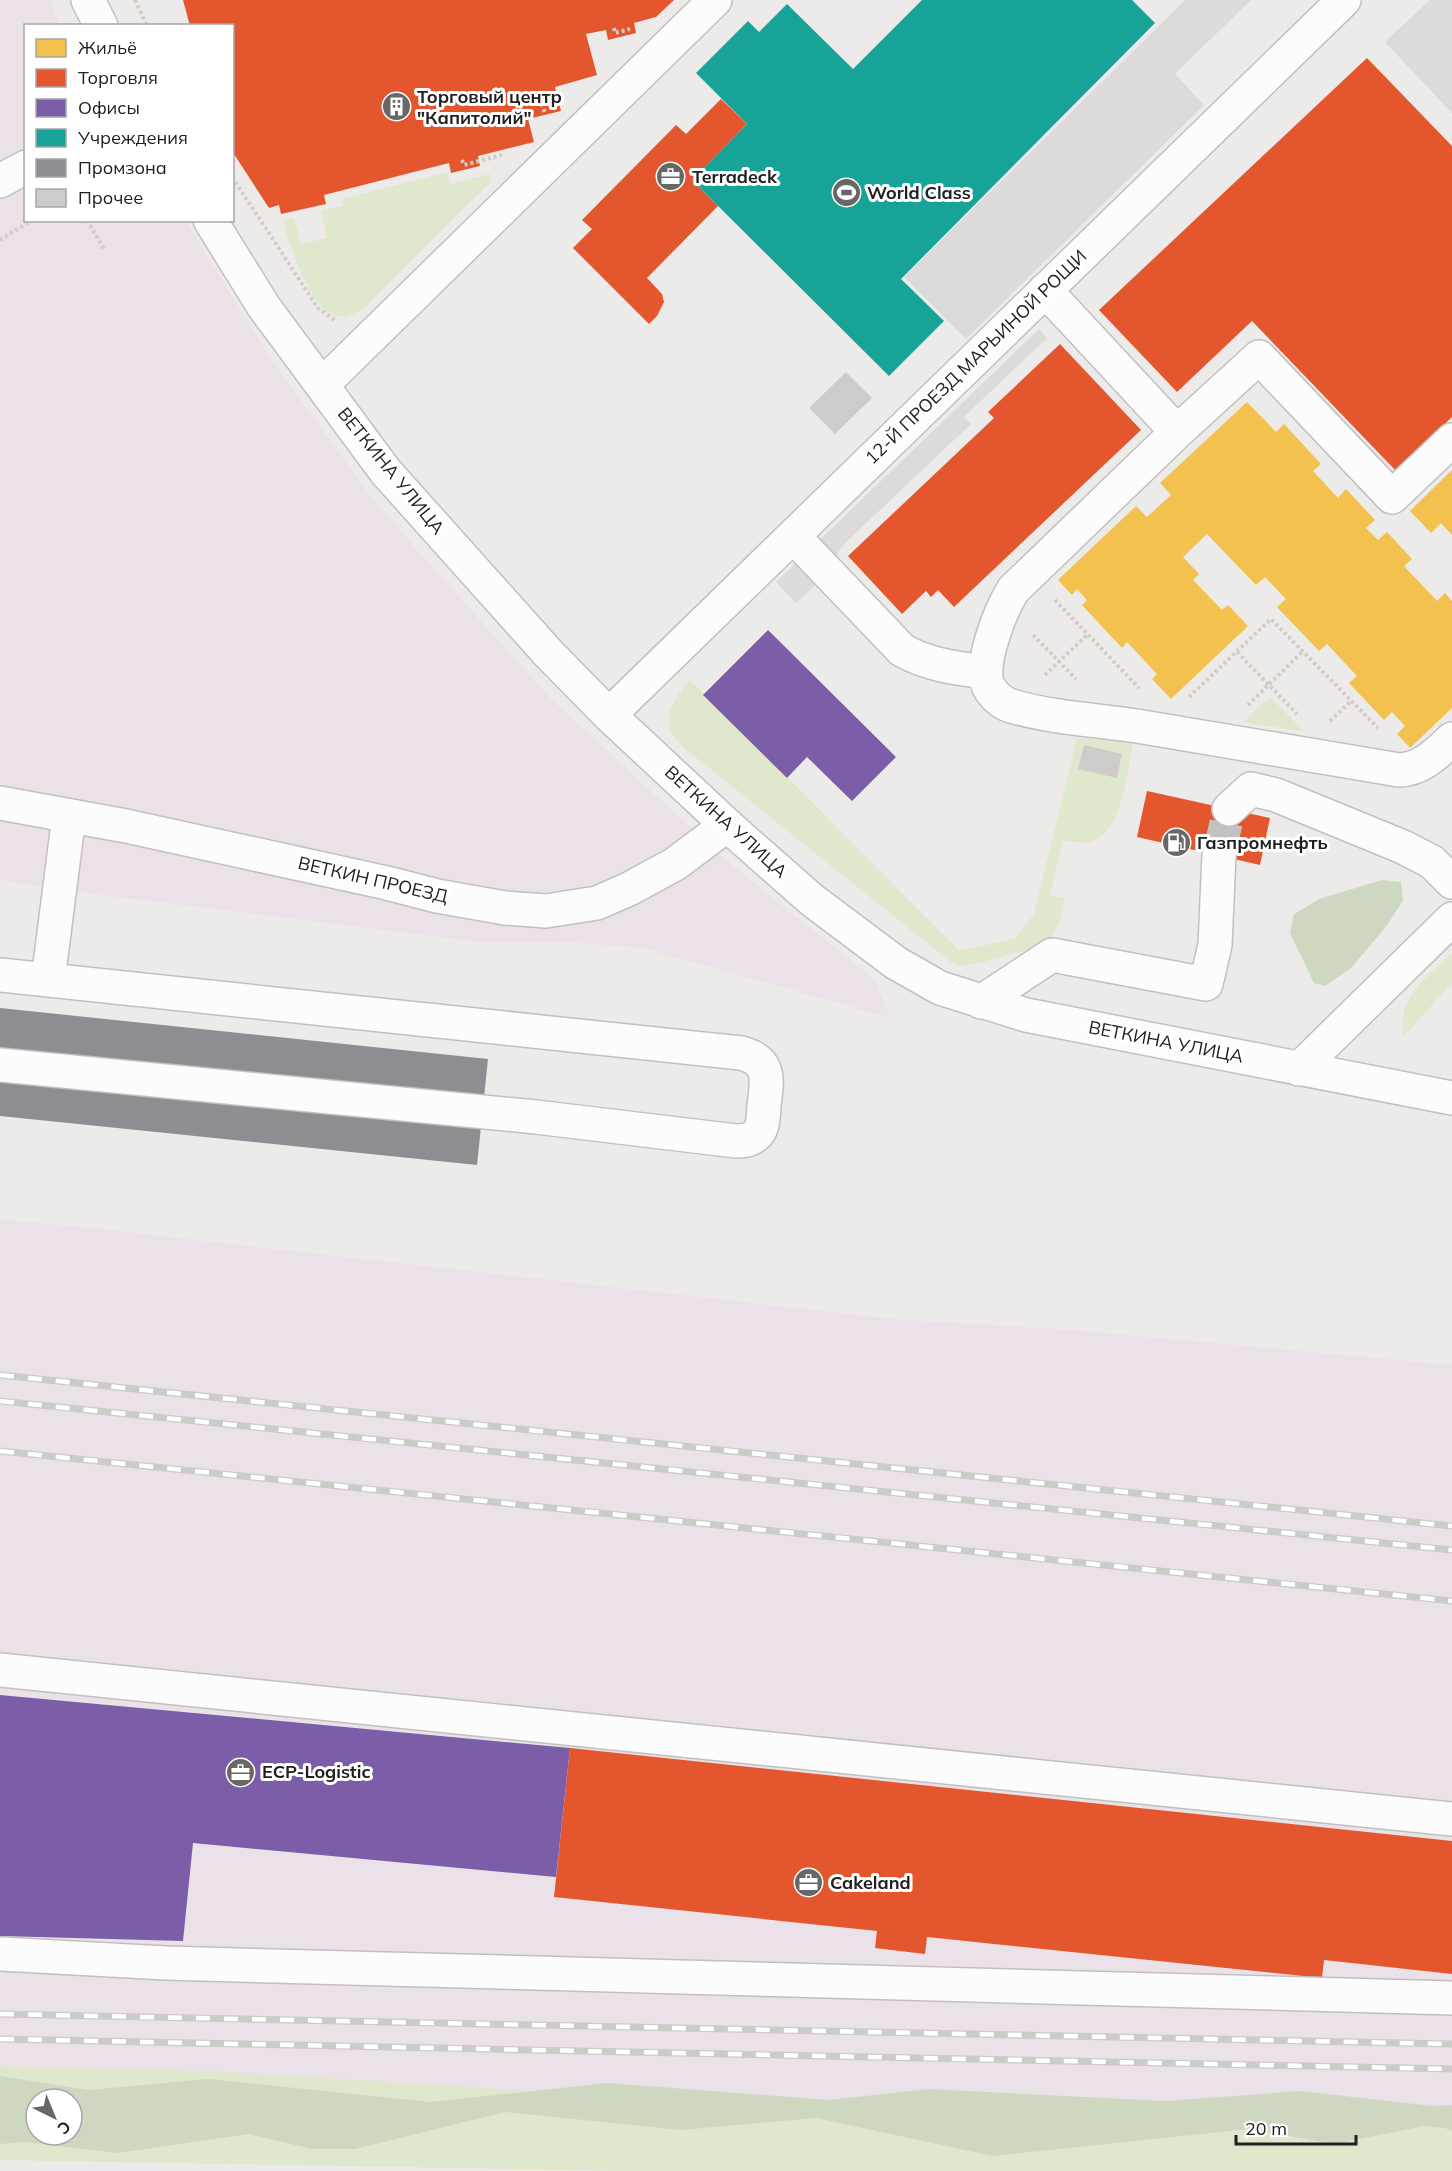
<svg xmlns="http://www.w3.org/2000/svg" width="1452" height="2171" font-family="Mulish,sans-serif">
<rect width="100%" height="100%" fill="#edebe9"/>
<path fill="#dddbda" d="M1430,0H1452V113L1385,42Z"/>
<path fill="#eae2e8" d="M0,0H50L59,25L26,26V220L186,221L271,359L369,494L417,550L552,700L729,863L874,979L891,1018L643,948L580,943L480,942L43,888L0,879Z
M0,1220L74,1226L893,1319L1074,1330L1452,1365V2136L72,2135V2099H36L0,2133Z"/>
<path fill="#dcdbda" d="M1185,0H1251L1175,74L1204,105L966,339L904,277Z
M1430,0H1452V26L1409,67L1385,42Z
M1452,66V113L1429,88Z
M1039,329L1047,338L964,417L971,424L843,545L836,557L838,564L796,603L776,582Z"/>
<path fill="#dfe7cc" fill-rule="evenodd" d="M447,172L450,184L490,174L492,181L364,308C355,313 344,320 333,315C308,303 290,246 283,221L294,218L301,244L327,238L321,211L343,206L342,199Z
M690,680L960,951L1016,938L1034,914L1077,738L1133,743C1128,768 1122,830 1095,840C1085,845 1073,841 1063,840L1050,895L1065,899L1060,921L1050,939L1020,952L979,963L962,966L951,962L683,747C680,743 674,737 671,732C663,713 678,693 690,680Z
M1270,697L1305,732L1243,722Z
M1452,953V983L1404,1036C1396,997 1427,977 1452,953Z
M0,2066L208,2071L864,2111L1452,2123V2171H620L0,2160ZM36,2099H72V2135H36Z"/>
<path fill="#ced8c1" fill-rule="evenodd" d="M1382,880L1401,882L1403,901L1385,928L1351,968L1325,986L1314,983L1290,933L1294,914L1319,899Z
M0,2076L89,2090L208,2079L430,2102L607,2083L829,2100L929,2089L1165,2101L1301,2091L1432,2106L1452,2105V2131L1445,2128L1424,2126L1335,2144L1249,2129L993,2156L816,2118L681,2130L505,2112L355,2149H312L249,2134L118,2153L25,2142L0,2144ZM36,2099H72V2135H36Z"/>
<path fill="#f2c14e" d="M1247,402L1276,432L1284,424L1321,464L1313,471L1338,498L1346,489L1375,520L1366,528L1378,540L1387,532L1412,559L1404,566L1437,601L1445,593L1452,601V708L1410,748L1397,734L1405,726L1392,712L1384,720L1349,683L1357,676L1327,644L1319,651L1277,607L1286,599L1265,577L1256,585L1207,534L1183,557L1199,574L1193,580L1222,610L1228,605L1248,626L1171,699L1152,679L1157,674L1127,642L1122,648L1082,605L1087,600L1077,589L1072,595L1058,580L1136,506L1147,517L1171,495L1160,483Z
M1452,470V535L1441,523L1431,533L1410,511Z"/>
<path fill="#e4572e" d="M183,0H674L656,17L634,23L636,33L608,40L606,30L586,34L597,75L555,87L561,111L528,119L534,142L478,156L480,166L451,173L449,163L324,195L326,204L281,214L279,205L269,208L232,151V26H190Z
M1367,58L1452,146V417L1396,471L1252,321L1177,392L1099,310Z
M721,99L747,124L692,180L718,206L647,278L662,294L664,302L657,316L649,324L573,248L592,229L582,220L676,125L686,134Z
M1060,344L1141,430L954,607L938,590L931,597L926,591L902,614L848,556L994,418L988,412Z
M1147,791L1270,818L1260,865L1137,837Z
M570,1748L1452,1841V1974L1324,1960L1322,1978L927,1937L925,1954L875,1948L877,1931L554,1897Z"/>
<path fill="#7b5ea7" d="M768,630L896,757L852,801L807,757L787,778L703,695Z
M0,1695L570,1748L556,1877L193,1843L183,1941L0,1936Z"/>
<path fill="#17a398" d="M922,0H1132L1155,23L901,279L944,321L889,376L692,180L747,124L696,73L748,21L759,32L787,4L853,69Z"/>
<path fill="#8d8d92" d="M0,1008L488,1059L477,1165L0,1116Z"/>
<path fill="#ceccca" d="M846,372L872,398L835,434L809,408Z
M1084,745L1122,754L1117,778L1078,769Z"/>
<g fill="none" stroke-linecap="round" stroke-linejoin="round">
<path stroke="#c4c2c1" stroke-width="33" stroke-dasharray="33 16" stroke-linecap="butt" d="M1219,855L1229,809"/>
<defs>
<path id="minor" d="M88,0L101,26
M0,181L26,167
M210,220L264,307L386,472L549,654L609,715L727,825L812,900L896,963L940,988L1026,1015L1452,1098
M1045,290L1177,432L1013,590C1001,610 976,669 990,689C996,698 1005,705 1015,707C1054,718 1097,720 1137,726C1225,740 1312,756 1399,770C1422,769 1436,754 1452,739
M322,385L715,0
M1177,432L1259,357L1392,497L1452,440
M793,536L902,650C928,665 956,668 985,672
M609,715L1344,0
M0,803L126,826L387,883L437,896L505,908L546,911L597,903L629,889L675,864L727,825
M1229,809L1251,789L1276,795L1403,847L1432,862L1452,882
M0,975L741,1053C772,1061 767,1080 764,1106C763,1114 764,1126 758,1133C752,1140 745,1141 736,1141L536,1117L0,1065
M48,980L69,816
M981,1002L1052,955L1206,984L1215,945L1219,855
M1299,1069L1452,919
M0,1670L1452,1819
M0,1954L166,1963L1452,1998"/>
</defs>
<use href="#minor" stroke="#c1c0bf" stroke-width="36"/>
<path stroke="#d5caca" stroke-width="4" stroke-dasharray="3 3" stroke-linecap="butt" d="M135,0L147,26
M614,28L615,33L630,29
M538,92L545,114
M462,160L464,165L502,155
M232,177L318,308L336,321
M87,220L104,249
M0,240L32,220
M1055,600L1139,688
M1033,635L1076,679
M1237,652L1297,714
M1045,675L1088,634
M1189,697L1271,619L1378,728
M1248,705L1303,651
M1330,721L1351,701"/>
<use href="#minor" stroke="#fcfcfc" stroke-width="33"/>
<defs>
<path id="rail" d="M0,1375L1452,1526
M0,1401L1452,1550
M0,1451L1452,1601
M0,2014L1452,2044
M0,2039L1452,2069"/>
</defs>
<use href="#rail" stroke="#cbcbca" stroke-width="7"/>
<use href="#rail" stroke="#fff" stroke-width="4.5" stroke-dasharray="14" stroke-linecap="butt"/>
</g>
<defs>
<symbol id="building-disc" viewBox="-11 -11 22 22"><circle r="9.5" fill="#686766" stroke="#fff"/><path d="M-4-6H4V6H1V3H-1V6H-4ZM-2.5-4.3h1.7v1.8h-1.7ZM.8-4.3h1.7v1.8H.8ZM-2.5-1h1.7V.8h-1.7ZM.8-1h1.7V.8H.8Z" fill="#fff"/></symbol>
<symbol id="office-disc" viewBox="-11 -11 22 22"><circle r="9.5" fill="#686766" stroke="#fff"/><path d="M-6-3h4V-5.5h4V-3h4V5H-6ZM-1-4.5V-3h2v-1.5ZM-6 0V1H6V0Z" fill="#fff"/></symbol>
<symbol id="stadium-disc" viewBox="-11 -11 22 22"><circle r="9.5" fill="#686766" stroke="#fff"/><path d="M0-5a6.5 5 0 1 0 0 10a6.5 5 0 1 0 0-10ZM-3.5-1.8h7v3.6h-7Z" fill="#fff"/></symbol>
<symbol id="fuel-disc" viewBox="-11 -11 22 22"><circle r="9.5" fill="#686766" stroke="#fff"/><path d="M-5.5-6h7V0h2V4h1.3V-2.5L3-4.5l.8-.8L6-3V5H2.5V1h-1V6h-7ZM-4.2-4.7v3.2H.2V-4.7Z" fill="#fff"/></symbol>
</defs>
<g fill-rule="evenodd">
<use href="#building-disc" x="380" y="90" width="33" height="33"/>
<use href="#office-disc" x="654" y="160" width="33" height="33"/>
<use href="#stadium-disc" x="830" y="176" width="33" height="33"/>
<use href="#fuel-disc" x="1160" y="826" width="33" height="33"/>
<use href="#office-disc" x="224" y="1756" width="33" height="33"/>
<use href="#office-disc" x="792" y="1866" width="33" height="33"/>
</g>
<g text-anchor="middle" stroke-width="6" stroke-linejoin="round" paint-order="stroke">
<g font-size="18" font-weight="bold" fill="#202020" stroke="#fff" text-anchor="start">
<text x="417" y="103">Торговый центр<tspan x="417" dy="21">"Капитолий"</tspan></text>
<text x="692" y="183">Terradeck</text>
<text x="867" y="199">World Class</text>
<text x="1197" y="849">Газпромнефть</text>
<text x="262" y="1778">ECP-Logistic</text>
<text x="830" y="1889">Cakeland</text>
</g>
<g font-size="18" fill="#202020" stroke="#fff">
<text transform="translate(976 357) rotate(-44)" y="6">12-Й ПРОЕЗД МАРЬИНОЙ РОЩИ</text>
<text transform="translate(391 471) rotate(51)" y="6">ВЕТКИНА УЛИЦА</text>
<text transform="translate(726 822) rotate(42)" y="6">ВЕТКИНА УЛИЦА</text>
<text transform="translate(373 880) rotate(13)" y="6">ВЕТКИН ПРОЕЗД</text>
<text transform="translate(1166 1042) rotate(11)" y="6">ВЕТКИНА УЛИЦА</text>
</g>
</g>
<rect x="24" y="24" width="210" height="198" fill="#ffffff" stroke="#a6a6a6" stroke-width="1.5"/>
<rect x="36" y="39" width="30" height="18" fill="#f2c14e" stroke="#a6a6a6" stroke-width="1.5"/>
<text x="78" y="54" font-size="18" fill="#202020">Жильё</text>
<rect x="36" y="69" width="30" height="18" fill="#e4572e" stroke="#a6a6a6" stroke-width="1.5"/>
<text x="78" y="84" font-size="18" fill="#202020">Торговля</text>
<rect x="36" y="99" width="30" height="18" fill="#7b5ea7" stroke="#a6a6a6" stroke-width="1.5"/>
<text x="78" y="114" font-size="18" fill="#202020">Офисы</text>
<rect x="36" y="129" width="30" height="18" fill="#17a398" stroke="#a6a6a6" stroke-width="1.5"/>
<text x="78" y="144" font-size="18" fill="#202020">Учреждения</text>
<rect x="36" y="159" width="30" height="18" fill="#8d8d92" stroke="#a6a6a6" stroke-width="1.5"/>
<text x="78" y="174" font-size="18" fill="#202020">Промзона</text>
<rect x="36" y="189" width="30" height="18" fill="#ceccca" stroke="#a6a6a6" stroke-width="1.5"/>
<text x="78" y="204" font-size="18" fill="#202020">Прочее</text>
<g transform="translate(54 2117) rotate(137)"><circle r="28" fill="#ffffff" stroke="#a6a6a6" stroke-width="1.5"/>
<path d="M0-4.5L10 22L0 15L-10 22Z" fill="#686766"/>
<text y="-9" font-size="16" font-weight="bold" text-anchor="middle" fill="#202020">С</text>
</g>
<path d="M1236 2135v9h120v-9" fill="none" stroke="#202020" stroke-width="3"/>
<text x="1245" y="2135" font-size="18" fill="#202020" stroke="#ffffff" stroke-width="4.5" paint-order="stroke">20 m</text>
</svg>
